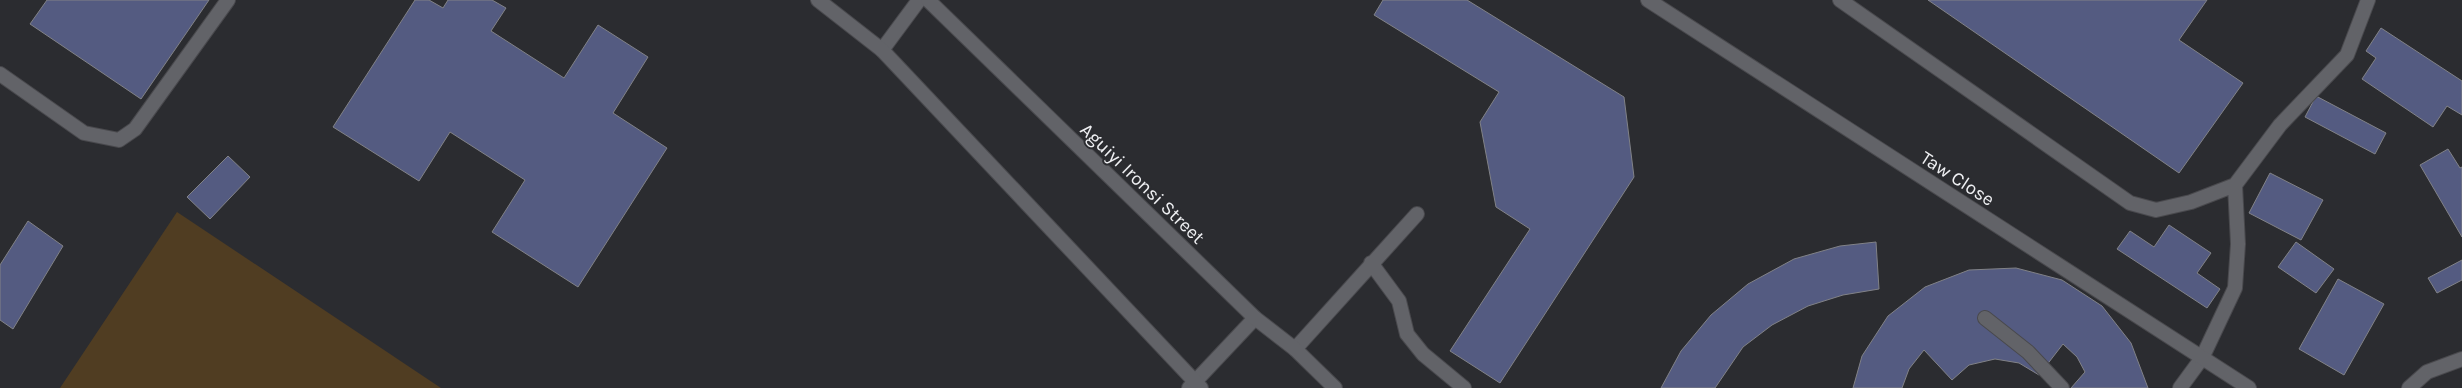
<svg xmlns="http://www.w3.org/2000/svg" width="2462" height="388" font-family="Karla,sans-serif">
<rect width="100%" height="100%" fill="#2b2c30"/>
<path fill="#503d22" d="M177,212L441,388H60Z"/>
<path fill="#545b81" stroke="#818287" d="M47,0H209L141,99L30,24Z
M415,0H429L443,8L448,0H492L506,8L491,31L564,78L598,25L648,57L613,113L667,148L578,287L492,232L525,180L450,132L419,181L333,127Z
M1383,0H1467L1624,97L1634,177L1500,383L1450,351L1530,229L1496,207L1480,122L1499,92L1374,15Z
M1928,0H2207L2179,40L2243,83L2179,173Z
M2381,28L2462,81V115L2447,106L2433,127L2362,79L2376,58L2366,51Z
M2316,96L2386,133L2375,154L2305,117Z
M2448,149L2460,168L2462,167V237L2420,165Z
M228,156L250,177L210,219L187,197Z
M2270,173L2323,200L2301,240L2249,213Z
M28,221L63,246L13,329L0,320V265Z
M2169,225L2211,253L2197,273L2220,289L2207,308L2117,249L2130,231L2154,247Z
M1876,242L1879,289L1843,295L1808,306L1772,325L1743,347L1715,388H1661L1681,351L1711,315L1748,284L1794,259L1840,246Z
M2296,242L2334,269L2316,293L2278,267Z
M2462,260V280L2437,293L2428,278Z
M2016,268L2062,280L2102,306L2131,343L2148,388H2071L2085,372L2077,357L2063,344L2039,375L2019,363L1995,359L1969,365L1952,380L1924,350L1909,369L1902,388H1853L1862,356L1888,316L1925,287L1969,270Z
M2338,279L2384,304L2344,375L2299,349Z"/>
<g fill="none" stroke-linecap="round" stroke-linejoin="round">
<defs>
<path id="service" d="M1840,0L2130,203L2156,210L2191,202L2235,185
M0,74L84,133L119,140L135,129L228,0
M1371,263L1399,301L1407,334L1423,354L1464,388
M1985,318L2028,352L2062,388
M1295,349L1417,214
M2180,388L2202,358L2235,288L2238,244L2235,185L2280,125L2347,55L2368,0
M2409,388L2427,372L2462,359"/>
<path id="minor" d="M1648,0L2249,388
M882,50L919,0
M1189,388L1255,318"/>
<path id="secondary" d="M818,0L882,50L1201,388
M928,0L1255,318L1295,349L1335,388"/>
</defs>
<use href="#service" stroke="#49494d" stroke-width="16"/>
<use href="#minor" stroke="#49494d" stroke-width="16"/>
<use href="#secondary" stroke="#49494d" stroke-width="16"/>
<use href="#service" stroke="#626368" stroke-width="14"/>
<use href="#minor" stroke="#626368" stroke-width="14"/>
<use href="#secondary" stroke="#626368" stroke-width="14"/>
</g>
<g text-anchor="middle" stroke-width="4" stroke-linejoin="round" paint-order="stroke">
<g font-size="19" fill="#eff0f3" stroke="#2b2c30">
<text transform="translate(1958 178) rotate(33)" y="7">Taw Close</text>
<text transform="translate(1143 183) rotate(44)" y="7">Aguiyi Ironsi Street</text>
</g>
</g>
</svg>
